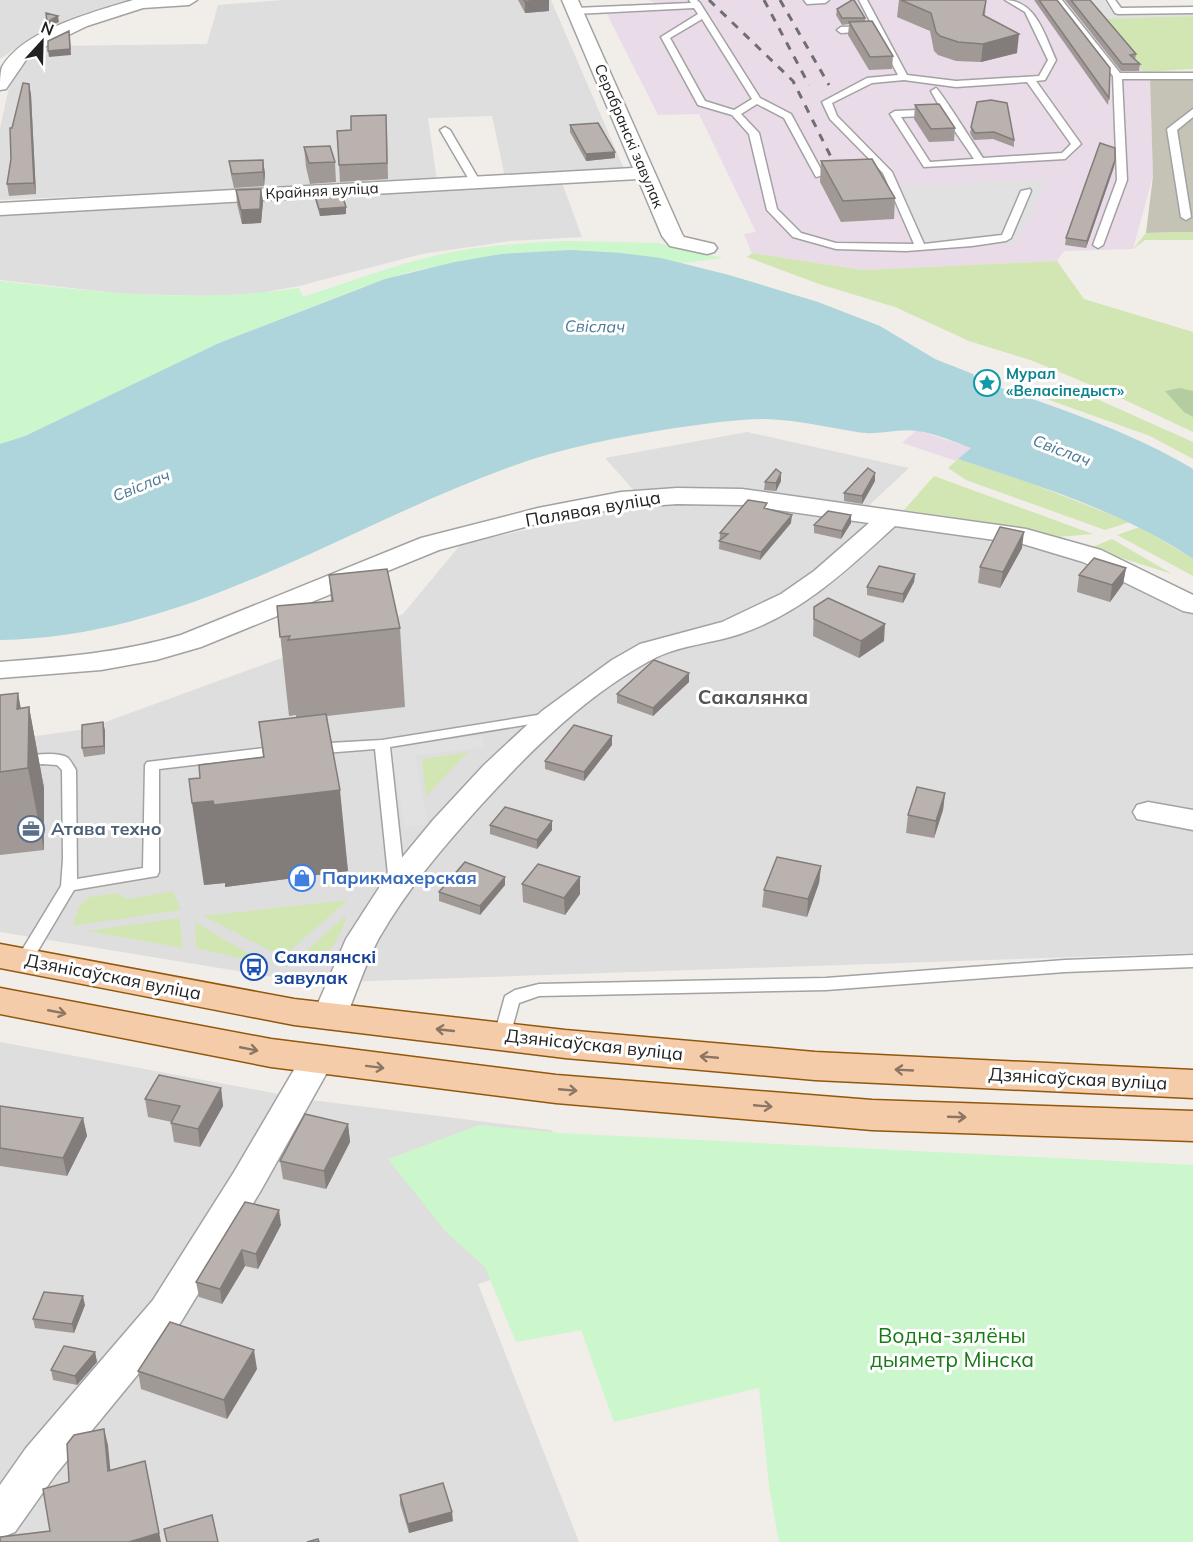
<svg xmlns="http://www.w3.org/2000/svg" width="1193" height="1542" font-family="Mulish,sans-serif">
<rect width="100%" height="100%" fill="#f1ede9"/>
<path fill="#dfdede" d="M0,0H129L70,22L13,50L0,59Z
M283,0H551L625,171L505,177L492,116L428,118L437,180L0,200V128L10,83L28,55L49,46L207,44L218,5Z
M562,183L582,237L510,241L422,254L299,286L260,293L212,296L125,294L0,280V214Z
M747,432L909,468L864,510L964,534L1049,549L1185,608L1193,614V953L310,983L0,932V741L86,729L403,614L461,544L646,504L605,458Z
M0,1042L311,1100L551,1130L628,1236L478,1284L579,1542H0Z"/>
<path fill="#e9dbe8" d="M649,0H1084L1150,79L1153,176L1133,249L1064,251L1057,261L863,270L752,253L744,234L756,232L699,114L658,115L607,14L660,11L655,3Z
M917,430L971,448L956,461L902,443Z"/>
<path fill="#c5c3b5" d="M1150,79H1193V232L1146,233L1153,176Z"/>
<path fill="#d2e6b3" d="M1193,16V69L1144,72L1100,18Z
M1193,232V240H1145L1133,249L1146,233Z
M752,253L863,270L1057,261L1084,299L1193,332V432L1110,393L1033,361L969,341L895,307L819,284L747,257Z
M1079,391L1193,442V459L1150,436L1041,397L1051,393Z
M958,459L1025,481L1130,522L1105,530L966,480L948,468Z
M934,476L1093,534L1057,537L1027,528L904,510Z
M1140,527L1193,559V576L1117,535Z
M1112,539L1172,574L1090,548Z
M468,752L426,796L422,759Z
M173,891L181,910L72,926L80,905L89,897L116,893L128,899Z
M348,900L283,957L203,916Z
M346,915C344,933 327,960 308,966L295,961Z
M179,918L183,948L87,931Z
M195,922L266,964L196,948Z"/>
<path fill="#b3cda1" d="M1180,388L1193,391V417L1184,412L1165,391Z"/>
<path fill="#ccf6cb" d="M566,241L658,243L723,258L683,263L621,253L501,254L409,272L360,288L219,343L25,436L0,444V281C104,293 195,303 299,288L303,297C353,281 401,262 452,252C490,245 528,243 566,241Z
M479,1125L560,1133L1193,1165V1542H779L769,1486L759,1388L614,1422L581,1330L516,1342L485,1267L446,1232L388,1159Z"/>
<path fill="#e1e1e1" d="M1090,0H1104L1114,14L1193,12V16L1104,19Z
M1048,179L1016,244L930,249L897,186Z
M482,736L485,747L415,755L428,825L405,827L390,746Z"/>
<path fill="#add5db" d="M571,250L621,253L661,258L729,275L818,302L880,326L935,359L973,374L976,379C1050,406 1125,428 1193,469V559C1122,511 1039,486 958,459L971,448C954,442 935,433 917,431C898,428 876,436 857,432C826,427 797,420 766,419C736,419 705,424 675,428C618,437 561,448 507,468C340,529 183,638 0,640V444L25,436L219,343L385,279L455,262L501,254Z"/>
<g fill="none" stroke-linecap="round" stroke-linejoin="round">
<defs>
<path id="lane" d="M689,0H697L700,3L760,98L791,114L824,175L816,177L784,118L757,104L741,114L759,133L777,209L801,233L836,243L914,244L883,173L830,119L822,102L867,78L898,75L859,0H867L907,75L956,81L1039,76L1048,60L1025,12L1005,0C1036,0 1045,36 1056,60L1045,80L1036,81L1081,144L1065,159L924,167L890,114L895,111L941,109L931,91L936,88C940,90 977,149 983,158L1062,153L1071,144L1027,82L956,87L904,80L872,83L832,103L837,116L892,172L924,244L1002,235L1021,191L1030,189L1031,191L1011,238L1006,241L972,246L906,251L836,249L793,237L767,210L749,134L732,115L698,105L661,37L698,14L694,8L575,14L571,11L575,8L691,3ZM702,19L752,99L734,110L705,101L670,38ZM944,115L974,159L930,162L901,117Z
M804,0H829L825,3L807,4Z
M1054,0H1062L1120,73H1193V79H1122L1127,180L1103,245L1098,248L1093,245L1117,180L1113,76Z
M1107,0H1115L1121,8L1193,7V13L1118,14L1115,13Z
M868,26L871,27V31L841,33L837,30L841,27Z
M1193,109V117L1177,130L1191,217L1186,220L1181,217L1167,129Z
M445,127L450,130L481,183L480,185L471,183L440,130Z
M550,713L557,717L555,720L390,747L405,884L403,888H391L389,884L375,749L312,754L305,749L312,744L382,740Z
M282,746L289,751L287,754L159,769V872L157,876L74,890L30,964H18L16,960L61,886L63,859L62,770L57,765L42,764L0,770V760C15,758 55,749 68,758C71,761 74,767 76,770L77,879L143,868L145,765L147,762Z
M1193,955V967L1065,972L826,990L539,996L519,1003L509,1040H497L494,1036L505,996L515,990L539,984L826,978L1065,960Z"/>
<path id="street" d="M133,0H197L189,5L143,8L87,26L30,54L6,89L0,90C0,83 0,73 2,67C23,30 94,12 133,0Z
M562,0H578L682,234L684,237L714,244L717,248L714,252L707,254L670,246L662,236L638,179L0,215V203L633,168Z
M677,488L742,489L1026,529L1101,550L1193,595V613L1183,611L1083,562L1023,544L895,526C848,569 802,613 740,634C714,643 682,645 657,657C589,692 532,749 481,805C444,846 407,889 379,938C366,962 357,991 346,1017L341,1026L329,1029L317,1026L312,1017L346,939L386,877L433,820L484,765L542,711L612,660L640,644L722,622L781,594L814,571L869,523L742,505L677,504L621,508L540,523L439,550L201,647L156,660L101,670L0,678V662C63,657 120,653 181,635L421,538L538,508L621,492Z
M1148,802L1193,810V830L1137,819L1133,812L1137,805Z
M317,1047L329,1051L334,1060L260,1192L181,1322L56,1474L15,1532L0,1538V1485L26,1448L153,1300L234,1172L305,1051Z"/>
<path id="primary" d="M0,944L294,999L565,1030L815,1052L1193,1070V1098L815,1080L565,1058L294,1025L0,968Z
M0,988L271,1039L556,1075L872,1100L1193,1111V1141L872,1130L556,1103L271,1067L0,1014Z"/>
</defs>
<use href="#lane" stroke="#a2a2a2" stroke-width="3"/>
<use href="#street" stroke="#a2a2a2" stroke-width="3"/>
<use href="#primary" stroke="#93570c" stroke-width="3"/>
<use href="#lane" fill="#fff" fill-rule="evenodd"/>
<use href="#street" fill="#fff" fill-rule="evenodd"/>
<use href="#primary" fill="#f5cca9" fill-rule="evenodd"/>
<path stroke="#6f6f6f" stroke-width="3" stroke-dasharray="8 8" stroke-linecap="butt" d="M709,0L793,81L840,175
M764,0L809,85
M780,0L829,85"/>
</g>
<path fill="#a09996" d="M518,0H549V11L525,13Z
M899,0H985L986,1L985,16L1017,53L981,62L956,61L938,55L934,51L930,31L897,17Z
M1034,0H1057L1109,98L1108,105Z
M1065,0H1090L1136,54L1135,60L1140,64L1139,71H1121Z
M837,9L865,18V21L893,56L892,69L869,70L848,35L849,24L842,25L836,15Z
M29,84L31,95L36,194L9,196L7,184L11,159L12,128Z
M977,102L1014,140V147L993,139L974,140L970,133Z
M915,105L955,128L954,141L929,142L914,119Z
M570,125L615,152V158L586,161L570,132Z
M351,130L387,131L388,179L340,182L337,131Z
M304,147L335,162L336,182L310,184L306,167Z
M263,160L265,174L264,186L234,188L231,175L229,161Z
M1115,160L1114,167L1086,248L1065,245L1066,238Z
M821,161L895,198L894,219L841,222L820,182Z
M261,189L263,202L261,223L242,224L237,204L236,190Z
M314,192L346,207V214L320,216L315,199Z
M781,481L776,491L764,490L765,482Z
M875,481L862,504L844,501V493Z
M767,509L791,523L760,560L719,549L720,533Z
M851,515V523L841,539L814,533V525Z
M1022,548L1000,588L978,583L980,567Z
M1126,568L1123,584L1110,602L1077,592L1079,575Z
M915,574L914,582L903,603L867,595V587Z
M329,575L400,628L405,707L327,716L348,871L225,887V883L204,885L200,778L263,757L259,722L296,718V715L289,716L277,606L331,601Z
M814,607L884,641L859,658L813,636Z
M689,673V682L653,716L617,703V694Z
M0,695L21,708L29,707L44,788V850L0,855Z
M103,722L105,731V754L84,757L82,748Z
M612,745L584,781L545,769V761Z
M945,793L943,810L934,838L906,833L908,815Z
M552,821V830L537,849L490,834V825Z
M821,866L819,883L807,917L762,907L764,890Z
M505,877V885L480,915L439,901V892Z
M580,877V894L565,915L523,902L522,884Z
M221,1088L223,1106L200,1147L174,1142L171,1123L172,1122L148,1117L145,1099Z
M0,1106L83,1118L87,1136L67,1176L0,1166Z
M348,1124L350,1142L326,1189L283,1179L280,1161Z
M281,1225L258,1269L245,1266L222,1304L199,1297L196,1282Z
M85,1305L74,1333L35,1328L33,1319Z
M95,1352L97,1362L77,1385L53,1380L51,1370Z
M257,1369L227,1419L141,1389L138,1371Z
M400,1495L453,1521L409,1533L400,1504Z"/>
<path fill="#827d7a" d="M549,0V11L525,13V2Z
M58,16L59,22L48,28L47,22Z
M1019,34L1017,53L981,62L983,44Z
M70,37L71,55L49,57L48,51Z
M29,84L31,95L36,194L34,183Z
M615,152V158L586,161V154Z
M263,160L265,174L264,186L263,172Z
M1115,160L1114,167L1086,248L1087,241Z
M261,189L263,202L261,223L242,224L241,210Z
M346,207V214L320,216L319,209Z
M781,473V481L776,491V483Z
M875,473V481L862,504V496Z
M792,515L791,523L760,560L761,552Z
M851,515V523L841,539L842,531Z
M1024,532L1022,548L1000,588L1003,572Z
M1126,568L1123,584L1110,602L1112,585Z
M915,574L914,582L903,603V594Z
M885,624L884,641L859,658L861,641Z
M689,673V682L653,716V708Z
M18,693L28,747L29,707L44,788V850L28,768L17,709Z
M103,722L105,731V754L104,746Z
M612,736V745L584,781V772Z
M340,790L348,871L225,887V883L204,885L192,803Z
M945,793L943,810L934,838L936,821Z
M552,821V830L537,849V840Z
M821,866L819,883L807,917L808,899Z
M505,877V885L480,915V906Z
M580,877V894L565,915L564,898Z
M221,1088L223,1106L200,1147L198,1129Z
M83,1118L87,1136L67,1176L63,1158Z
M348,1124L350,1142L326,1189L324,1171Z
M279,1210L281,1225L258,1269L256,1254Z
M242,1250L245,1266L222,1304L220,1289Z
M83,1296L85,1305L74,1333L72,1324Z
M254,1350L257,1369L227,1419L224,1400Z
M95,1352L97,1362L77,1385L75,1376Z
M104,1429L108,1445L112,1487L108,1471Z
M145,1461L161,1542H129Z
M452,1512L453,1521L409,1533L408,1524Z"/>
<path fill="#bab2ae" stroke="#827d7a" stroke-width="1.5" d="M524,0H549L525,2Z
M852,0H854L865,18H842L837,9Z
M901,0H985L986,1L983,15L1019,34L983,44L958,42L940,36L936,32L931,13Z
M1039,0H1057L1110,68L1109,98Z
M1071,0H1090L1136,54L1130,55L1140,64H1122Z
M46,13L58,16L47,22Z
M872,21L893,56L870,57L849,22Z
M69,31L70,49L48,51V41Z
M23,83L29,84L34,183L7,184L11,159L10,128H12Z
M991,100L1007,103L1014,140L994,132L975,133L971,127L977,102Z
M939,104L955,128L931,129L915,105Z
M386,115L387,163L339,165L337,131L351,130V116Z
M598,123L615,152L586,154L570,125Z
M1100,143L1115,148V160L1087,241L1066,238Z
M330,146L335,162L309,163L304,147Z
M872,159L895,198L843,201L821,161Z
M263,160V172L232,174L229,161Z
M261,189L260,209L241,210L236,190Z
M341,191L346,207L319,209L314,192Z
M868,468L875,473L862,496L844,493Z
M776,469L781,473L776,483L765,482Z
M748,500L767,503L764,508L792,515L761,552L719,541L728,534L720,533Z
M828,511L851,515L842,531L814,525Z
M1000,527L1024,532L1003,572L980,567Z
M1094,558L1126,568L1112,585L1079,575Z
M879,566L915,574L903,594L867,587Z
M387,569L400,628L288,640L290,636L280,637L277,606L333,601L329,575Z
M828,598L885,624L861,641L814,619V607Z
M654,660L689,673L653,708L617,694Z
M18,693L17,709L29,707L28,768L0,772V695Z
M326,714L340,790L214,805L213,801L192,803L189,779L200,778L199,765L264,757L259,722Z
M103,722L104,746L82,748V725Z
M574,725L612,736L584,772L545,761Z
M917,787L945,793L936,821L908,815Z
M505,807L552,821L537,840L490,825Z
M777,857L821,866L808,899L764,890Z
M465,862L505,877L480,906L439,892Z
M538,864L580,877L564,898L522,884Z
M159,1075L221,1088L198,1129L171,1123L180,1106L145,1099Z
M0,1106L83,1118L63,1158L0,1148Z
M305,1114L348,1124L324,1171L280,1161Z
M245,1202L279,1210L256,1254L242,1250L220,1289L196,1282Z
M44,1292L83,1296L72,1324L33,1319Z
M170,1322L254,1350L224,1400L138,1371Z
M64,1346L95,1352L75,1376L51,1370Z
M104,1429L108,1471L145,1461L159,1533L129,1542H0V1537L50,1531L43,1489L69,1482L67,1444L74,1435Z
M443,1483L452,1512L408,1524L400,1495Z
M212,1515L218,1542H167L164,1529Z
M318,1539L319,1542H307Z"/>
<defs><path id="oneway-shaft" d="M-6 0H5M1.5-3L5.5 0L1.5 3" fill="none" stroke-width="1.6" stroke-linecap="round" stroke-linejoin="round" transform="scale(1.5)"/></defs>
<g stroke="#8b7665">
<use href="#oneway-shaft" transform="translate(57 1012) rotate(11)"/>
<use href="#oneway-shaft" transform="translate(445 1030) rotate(-174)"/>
<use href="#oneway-shaft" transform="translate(249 1049) rotate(11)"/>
<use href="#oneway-shaft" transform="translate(709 1057) rotate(-175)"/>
<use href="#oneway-shaft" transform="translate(375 1067) rotate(7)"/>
<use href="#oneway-shaft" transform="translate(904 1070) rotate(-177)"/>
<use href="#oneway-shaft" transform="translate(568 1090) rotate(5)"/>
<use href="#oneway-shaft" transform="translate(763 1106) rotate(5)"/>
<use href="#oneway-shaft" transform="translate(957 1117) rotate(2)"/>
</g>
<defs>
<symbol id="sight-ring" viewBox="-11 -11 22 22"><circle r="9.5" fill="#fff" stroke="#0f9aa8" stroke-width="1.5"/><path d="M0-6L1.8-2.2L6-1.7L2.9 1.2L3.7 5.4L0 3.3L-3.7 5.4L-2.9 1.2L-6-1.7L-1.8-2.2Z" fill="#0f9aa8"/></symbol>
<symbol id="office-ring" viewBox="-11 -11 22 22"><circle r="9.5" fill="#fff" stroke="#5c6f8a" stroke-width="1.5"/><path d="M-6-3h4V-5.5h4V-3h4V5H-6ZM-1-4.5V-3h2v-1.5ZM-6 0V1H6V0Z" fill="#5c6f8a"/></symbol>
<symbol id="shop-ring" viewBox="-11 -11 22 22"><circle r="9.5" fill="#fff" stroke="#3f7fe0" stroke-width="1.5"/><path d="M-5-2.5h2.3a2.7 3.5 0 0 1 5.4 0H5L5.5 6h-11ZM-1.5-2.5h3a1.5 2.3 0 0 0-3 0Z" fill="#3f7fe0"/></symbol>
<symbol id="bus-ring" viewBox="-11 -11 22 22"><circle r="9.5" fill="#fff" stroke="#1a4fb4" stroke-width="1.5"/><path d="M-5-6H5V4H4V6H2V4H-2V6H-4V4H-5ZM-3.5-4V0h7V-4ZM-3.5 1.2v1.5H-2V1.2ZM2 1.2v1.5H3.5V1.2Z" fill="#1a4fb4"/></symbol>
</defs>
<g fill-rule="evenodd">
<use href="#sight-ring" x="972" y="368" width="30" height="30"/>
<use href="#office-ring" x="16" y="814" width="30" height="30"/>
<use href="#shop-ring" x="287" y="863" width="30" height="30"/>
<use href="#bus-ring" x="239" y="952" width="30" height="30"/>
</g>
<g text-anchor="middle" stroke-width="6" stroke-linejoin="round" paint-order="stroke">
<g font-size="15" fill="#212121" stroke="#fff">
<text transform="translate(629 136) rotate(67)" y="5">Серабранскі завулак</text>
<text transform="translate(322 191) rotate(-3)" y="5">Крайняя вуліца</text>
</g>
<g font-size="15" font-weight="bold" fill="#0d838f" stroke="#fff" text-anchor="start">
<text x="1006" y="379">Мурал<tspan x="1006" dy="17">«Веласіпедыст»</tspan></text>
</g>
<g font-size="16" font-style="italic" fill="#4a7794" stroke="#fff">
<text transform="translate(595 326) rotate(1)" y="6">Свіслач</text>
<text transform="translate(1062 450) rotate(21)" y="6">Свіслач</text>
<text transform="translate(141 485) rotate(-22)" y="6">Свіслач</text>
</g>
<g font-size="18" fill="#212121" stroke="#fff">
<text transform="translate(593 509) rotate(-10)" y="6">Палявая вуліца</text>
<text transform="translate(113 977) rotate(11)" y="6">Дзянісаўская вуліца</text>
<text transform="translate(594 1045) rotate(6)" y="6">Дзянісаўская вуліца</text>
<text transform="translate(1078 1079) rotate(3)" y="6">Дзянісаўская вуліца</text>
</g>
<g font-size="18" font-weight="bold" fill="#4e5e75" stroke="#fff" text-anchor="start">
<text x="51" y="835">Атава техно</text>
</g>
<g font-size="18" font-weight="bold" fill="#366cbe" stroke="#fff" text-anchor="start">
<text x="322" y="884">Парикмахерская</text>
</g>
<g font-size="18" font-weight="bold" fill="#164399" stroke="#fff" text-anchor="start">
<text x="274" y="963">Сакалянскі<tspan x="274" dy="21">завулак</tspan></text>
</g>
<g font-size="20" font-weight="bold" fill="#545454" stroke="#fff">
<text x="753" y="704">Сакалянка</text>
</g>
<g font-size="21" fill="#177a15" stroke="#fff">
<text x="952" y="1343">Водна-зялёны<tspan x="952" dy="24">дыяметр Мінска</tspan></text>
</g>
</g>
<g transform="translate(42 42) rotate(22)" stroke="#ffffff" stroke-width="4.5" paint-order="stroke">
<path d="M0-4.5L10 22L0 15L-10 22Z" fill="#212121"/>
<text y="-9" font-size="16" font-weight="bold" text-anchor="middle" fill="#212121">N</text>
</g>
</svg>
